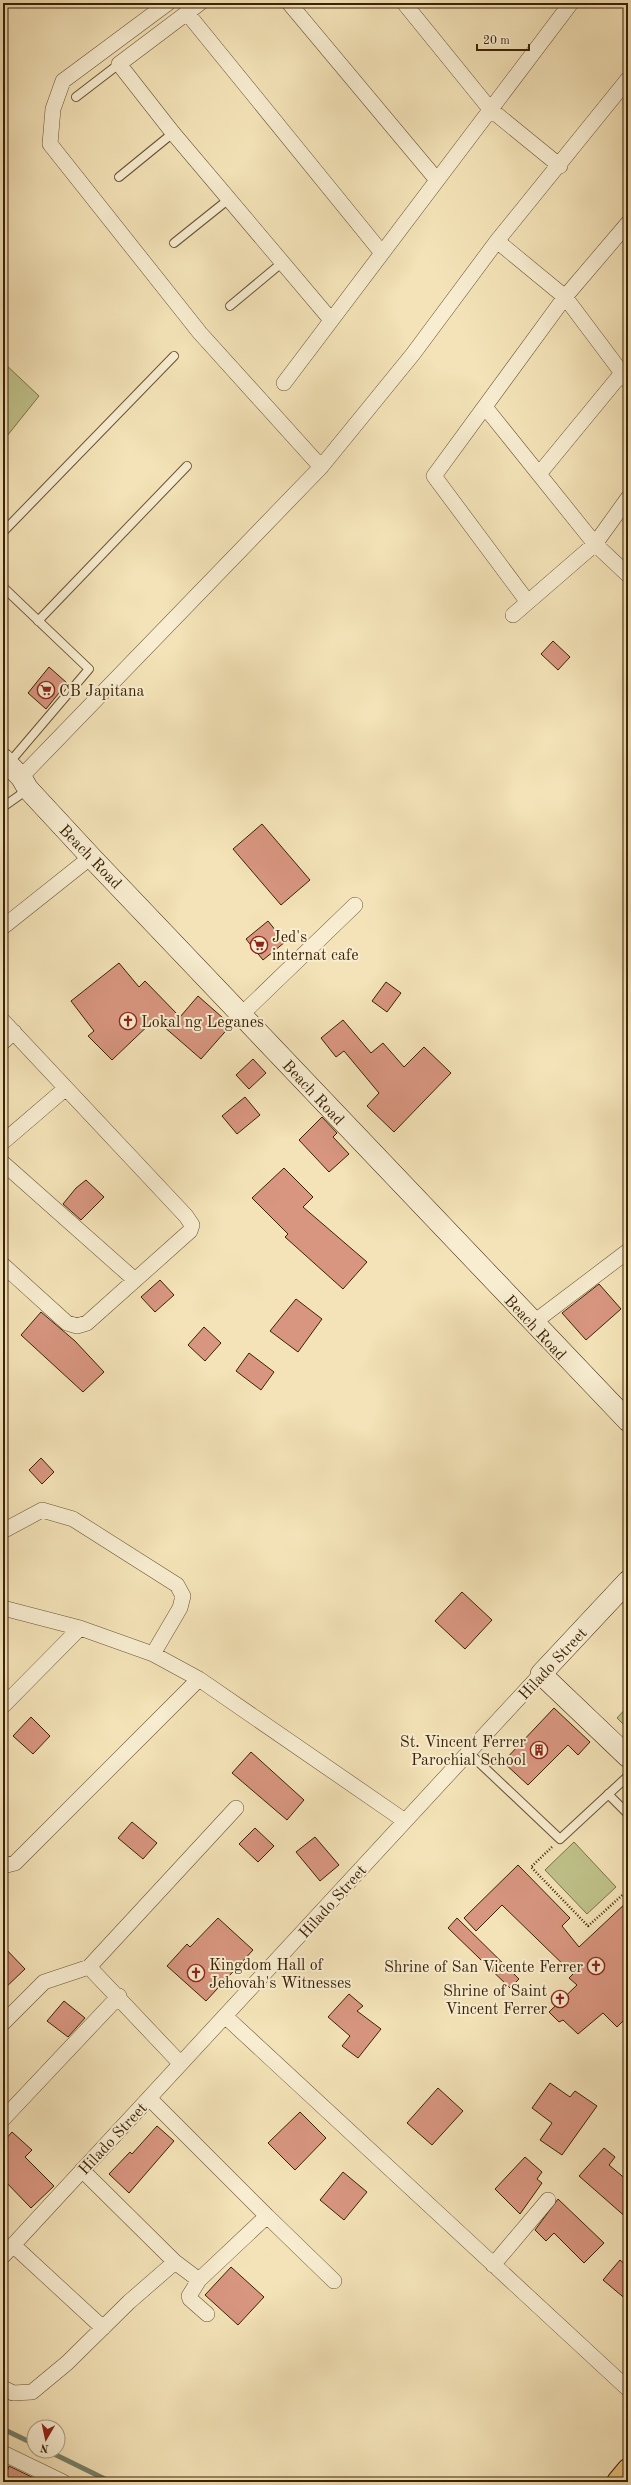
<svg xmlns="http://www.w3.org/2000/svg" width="631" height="2485" font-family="'Old Standard TT',serif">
<rect width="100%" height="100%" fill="#f4e3b8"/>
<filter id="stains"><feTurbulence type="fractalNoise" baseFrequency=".005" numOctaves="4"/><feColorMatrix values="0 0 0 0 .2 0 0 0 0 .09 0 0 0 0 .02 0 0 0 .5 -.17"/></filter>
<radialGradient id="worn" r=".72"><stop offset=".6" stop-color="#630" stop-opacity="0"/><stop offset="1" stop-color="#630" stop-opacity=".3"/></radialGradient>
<path fill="#c0c38b" stroke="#7d7248" d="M3,362L39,396L3,441Z
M628,1706V1729L617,1718Z
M574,1842L616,1887L587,1914L545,1870Z"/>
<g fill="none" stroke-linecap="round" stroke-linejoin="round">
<path stroke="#75806a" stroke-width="5" d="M3,2429L34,2444
M48,2451L111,2482"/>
</g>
<path fill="#d89680" stroke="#3a2205" d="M553,641L570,657L558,670L541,654Z
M49,667L67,683L46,709L28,693Z
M262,824L310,880L281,905L233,849Z
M268,921L285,942L263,960L246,939Z
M119,963L139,987L145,981L180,1017L198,996L231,1025L201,1059L155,1019L112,1060L88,1036L94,1031L71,1001Z
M386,982L401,993L387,1012L372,1001Z
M343,1020L371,1053L383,1043L404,1067L424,1047L451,1073L394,1132L367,1106L379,1093L344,1051L336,1057L321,1038Z
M253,1059L266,1073L249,1089L236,1075Z
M245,1097L260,1115L237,1134L222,1116Z
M322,1117L337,1133L333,1137L349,1154L329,1172L299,1140Z
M284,1168L313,1197L303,1207L367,1262L343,1289L285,1237L288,1234L252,1198Z
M86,1180L104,1197L81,1220L63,1204L76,1188Z
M160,1280L174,1295L155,1312L141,1297Z
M599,1284L621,1309L586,1340L562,1313Z
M296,1299L322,1319L298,1352L270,1331Z
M41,1312L75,1341L104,1372L83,1392L21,1335Z
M204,1327L221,1343L205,1361L188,1345Z
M249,1353L274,1372L261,1390L236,1371Z
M41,1458L54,1472L42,1484L29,1470Z
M462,1592L492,1620L465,1649L435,1621Z
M554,1708L590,1742L578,1755L568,1745L528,1785L503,1762Z
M31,1717L50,1736L33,1754L13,1736Z
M251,1752L304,1800L287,1820L232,1773Z
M132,1822L157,1843L143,1859L118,1838Z
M255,1828L274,1846L258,1862L239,1844Z
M315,1837L339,1865L320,1881L296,1852Z
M518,1865L570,1918L562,1926L579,1947L628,1901V2016L617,2027L603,2013L578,2034L563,2020L559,2022L549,2012L577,1985L569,1978L573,1974L502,1905L476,1931L464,1918Z
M218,1918L253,1950L206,2001L167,1966L187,1944L190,1947Z
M457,1918L519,1979L510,1988L448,1928Z
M3,1946L25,1969L3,1990Z
M349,1994L363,2006L357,2011L381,2029L358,2058L342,2046L350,2036L328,2017Z
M64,2001L85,2018L68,2037L47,2021Z
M550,2083L570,2097L575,2091L597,2106L562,2155L540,2140L552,2123L532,2108Z
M438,2088L463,2111L432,2145L407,2123Z
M300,2112L326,2138L295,2170L268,2143Z
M157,2126L174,2141L129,2193L109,2174L130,2152L132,2154Z
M12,2132L32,2150L25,2157L54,2186L31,2208L3,2179V2142Z
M604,2148L615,2157L609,2165L628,2181V2219L579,2176Z
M525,2157L542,2172L537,2179L542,2183L520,2214L495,2189Z
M343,2172L367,2192L344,2220L320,2200Z
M558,2199L604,2243L584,2263L554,2233L546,2241L535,2230Z
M620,2260L628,2267V2301L603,2280Z
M231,2267L264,2297L238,2325L205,2295Z
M9,2466L42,2482H3Z"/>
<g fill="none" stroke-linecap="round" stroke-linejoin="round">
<defs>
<path id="lane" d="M76,97L119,64
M119,177L173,133
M174,243L229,199
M230,306L284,261
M3,532L174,356
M3,587L89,669L9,763
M38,621L187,466
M3,807L27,790
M469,1753L560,1839L628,1776
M608,1794L628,1814"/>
<path id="street" d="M168,3L63,81L53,109L50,144L200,333L321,467
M200,3L119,64L173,133L331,320
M289,3L437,180
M404,3L490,109L560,166
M187,13L382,253
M497,241L565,297L628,381
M284,383L571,3
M485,407L595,544L628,575
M539,474L622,373
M527,601L434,476L565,297L628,223
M513,615L595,544L628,498
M21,777L321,467L413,354L497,241L628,79
M3,927L91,857
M241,1015L355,905
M3,1021L186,1216L192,1225L190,1231L87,1323L77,1326L67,1323L3,1265
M3,1042L14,1032
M3,1142L66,1088
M3,1163L135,1280
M533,1323L628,1251
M3,1531L42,1510L73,1519L177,1585L183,1596L180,1608L153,1654
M3,1608L80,1628L153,1654L199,1679L405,1821
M3,1706L80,1628
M3,1866L15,1863L199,1679
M89,1967L180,2063
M226,2017L628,2389
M3,2023L44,1982L89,1967L236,1808
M149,2098L267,2216L199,2280L175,2262
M3,2119L119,1996
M267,2216L334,2281
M13,2245L103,2328
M3,2256L541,1674
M493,2265L548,2200
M199,2280L189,2296L190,2299L207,2314
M3,2388L13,2393L32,2392L67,2363L129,2302L175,2262L82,2170
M3,2453L63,2482"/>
<path id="secondary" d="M3,759L21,777L28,789L91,857L628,1421
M628,1581L541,1674L628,1757"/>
<path id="primary" d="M618,2482L628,2470"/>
</defs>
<use href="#lane" stroke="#685232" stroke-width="10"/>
<use href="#street" stroke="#685232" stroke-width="16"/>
<use href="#secondary" stroke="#3a2205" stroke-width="22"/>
<use href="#primary" stroke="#3a2205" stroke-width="24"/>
<path stroke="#3a2205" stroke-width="2.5" stroke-dasharray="1 2" stroke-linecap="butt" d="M552,1847L531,1867L588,1926L628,1890"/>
<use href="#lane" stroke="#f8edd1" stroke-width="8"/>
<use href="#street" stroke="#f8edd1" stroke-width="15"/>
<use href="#secondary" stroke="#f8edd1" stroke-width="21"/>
<use href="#primary" stroke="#eac27c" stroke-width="22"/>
</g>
<defs>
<symbol id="supermarket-ring" viewBox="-11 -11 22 22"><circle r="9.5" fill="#f8edd1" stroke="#8f2418" stroke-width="1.5"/><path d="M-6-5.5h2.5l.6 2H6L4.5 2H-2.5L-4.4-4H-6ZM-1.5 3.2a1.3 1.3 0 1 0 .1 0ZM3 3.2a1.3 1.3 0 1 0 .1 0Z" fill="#8f2418"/></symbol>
<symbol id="church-ring" viewBox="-11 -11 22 22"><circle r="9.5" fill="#f8edd1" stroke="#8f2418" stroke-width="1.5"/><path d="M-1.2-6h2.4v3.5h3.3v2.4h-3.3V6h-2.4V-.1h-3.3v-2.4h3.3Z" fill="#8f2418"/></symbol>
<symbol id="building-ring" viewBox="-11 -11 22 22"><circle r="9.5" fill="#f8edd1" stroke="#8f2418" stroke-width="1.5"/><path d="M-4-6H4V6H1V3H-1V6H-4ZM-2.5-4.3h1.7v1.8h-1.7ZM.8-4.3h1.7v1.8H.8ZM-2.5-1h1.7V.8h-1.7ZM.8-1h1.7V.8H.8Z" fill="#8f2418"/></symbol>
</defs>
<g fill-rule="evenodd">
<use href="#supermarket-ring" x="36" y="680" width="20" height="20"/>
<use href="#supermarket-ring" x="249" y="935" width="20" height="20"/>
<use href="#church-ring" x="118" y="1011" width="20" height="20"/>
<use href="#building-ring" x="529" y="1740" width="20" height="20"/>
<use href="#church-ring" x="586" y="1956" width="20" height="20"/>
<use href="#church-ring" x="186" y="1963" width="20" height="20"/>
<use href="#church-ring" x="550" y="1989" width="20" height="20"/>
</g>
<g text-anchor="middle" stroke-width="4" stroke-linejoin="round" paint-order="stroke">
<g font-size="16" fill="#3a2205" stroke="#f8edd1" text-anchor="start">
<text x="59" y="696">CB Japitana</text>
<text x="272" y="942">Jed's<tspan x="272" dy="18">internat cafe</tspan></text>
<text x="141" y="1027">Lokal ng Leganes</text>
<text x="526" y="1747" text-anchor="end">St. Vincent Ferrer<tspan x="526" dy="18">Parochial School</tspan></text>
<text x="209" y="1970">Kingdom Hall of<tspan x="209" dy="18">Jehovah's Witnesses</tspan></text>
<text x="583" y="1972" text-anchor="end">Shrine of San Vicente Ferrer</text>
<text x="547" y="1996" text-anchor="end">Shrine of Saint<tspan x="547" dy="18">Vincent Ferrer</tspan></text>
</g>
<g font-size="16" fill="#3a2205" stroke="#f8edd1">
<text transform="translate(91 856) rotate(46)" y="6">Beach Road</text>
<text transform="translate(314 1092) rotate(47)" y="6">Beach Road</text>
<text transform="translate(536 1327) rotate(47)" y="6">Beach Road</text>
<text transform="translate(552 1663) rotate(-47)" y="6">Hilado Street</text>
<text transform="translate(332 1901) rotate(-48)" y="6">Hilado Street</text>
<text transform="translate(112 2138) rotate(-47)" y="6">Hilado Street</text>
</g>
</g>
<rect width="631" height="2485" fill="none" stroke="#f4e3b8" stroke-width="16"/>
<rect x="4" y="4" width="623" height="2477" fill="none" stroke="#3a2205" stroke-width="2"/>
<rect x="8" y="8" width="615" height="2469" fill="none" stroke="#3a2205"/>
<g transform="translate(46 2439) rotate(189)"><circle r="19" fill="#f8edd1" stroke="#ac9c7f"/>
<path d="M0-3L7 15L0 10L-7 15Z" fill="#8f2418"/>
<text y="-6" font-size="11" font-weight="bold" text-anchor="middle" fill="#3a2205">N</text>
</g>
<path d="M477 44v6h52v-6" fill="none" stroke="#3a2205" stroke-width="2"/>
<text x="483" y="44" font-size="12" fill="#3a2205" stroke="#f8edd1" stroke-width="3" paint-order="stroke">20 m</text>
<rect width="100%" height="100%" filter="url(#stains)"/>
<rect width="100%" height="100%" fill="url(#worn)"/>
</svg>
